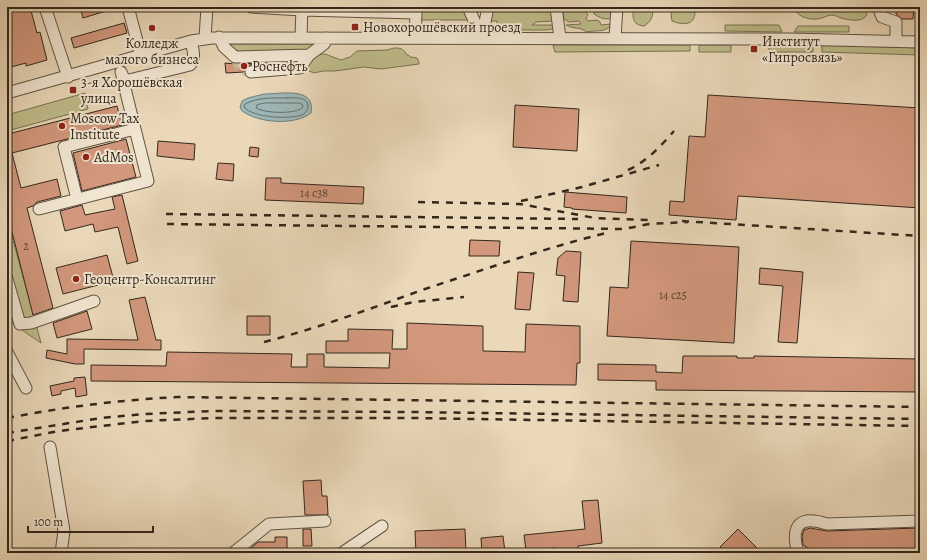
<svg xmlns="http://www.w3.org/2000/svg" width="927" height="560" font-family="Alegreya,serif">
<rect width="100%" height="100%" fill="#ead8b9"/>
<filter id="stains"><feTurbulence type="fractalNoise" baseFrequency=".005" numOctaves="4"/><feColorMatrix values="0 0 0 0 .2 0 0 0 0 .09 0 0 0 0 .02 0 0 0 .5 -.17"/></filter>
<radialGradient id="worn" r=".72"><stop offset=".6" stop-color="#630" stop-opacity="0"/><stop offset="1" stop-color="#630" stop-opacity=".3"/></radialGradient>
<path fill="#bebc8a" stroke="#787253" d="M420,7H465L471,20H419Z
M490,7H550L553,21L536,22L532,25H554L552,29L546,30H494L489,25H497V21H488Z
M562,7H581L583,11L586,12L588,15L586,18L588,21L597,20L600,22L601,25L611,24C608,33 594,30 586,32C582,27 572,29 566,25L581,24L579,21L569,22L564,19Z
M607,7L614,9V17C606,21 600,18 594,14V8Z
M634,7H653C653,16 652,21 644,26C632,25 632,16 634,7Z
M674,7H690L695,12C695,26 682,25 672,21L671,14Z
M794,7H865L867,15C862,23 849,20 841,18C838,17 835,15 832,15C827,15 822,19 817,19C808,20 796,16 794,7Z
M725,25H779L782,32L725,31Z
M426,26H471L468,30L465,31H430L422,28Z
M798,26H849V32H794Z
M231,44H313L314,46L307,50L239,52L230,46Z
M553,45H690V51L555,52Z
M699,45H731V52H699Z
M769,45H813V52H769Z
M822,45L920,48V55L822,52Z
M394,48C400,48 403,48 406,54L411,57L417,58L419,62V64L381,69L364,67L335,71H323L314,73L309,71L308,69L309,64L316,55L325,54L341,60L350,57L357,51L387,50Z
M85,93L88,109L7,131V115Z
M7,218L41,343L7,320Z"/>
<path fill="#9cb8b9" stroke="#727e7a" d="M264,94C281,94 316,86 311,113C294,126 259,123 242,111L240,107L242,101L248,98Z"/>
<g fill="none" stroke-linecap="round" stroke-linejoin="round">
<path stroke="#68706a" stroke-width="1" d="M287,98C295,98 307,96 308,106C308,109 306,112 304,114C292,120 253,118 244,107L245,104C258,97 274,98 287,98Z
M265,103H299L302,104L303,107C296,115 264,113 256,108L257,105Z"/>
</g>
<path fill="#d2977c" stroke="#33281c" d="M26,7H30L37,33L40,32L47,60L26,66V63L7,68V12Z
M80,7H113V9L83,18Z
M896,7H914L913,19H902L896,14Z
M124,23L127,33L74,48L71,38Z
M225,63L235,64L271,63L250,65L247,67L244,72L226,73Z
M708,95L920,108V208L738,196L736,220L669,215L670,201L684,202L689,136L705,137Z
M515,105L579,109L577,151L513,147Z
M117,106L122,125L12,153L8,134Z
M126,139L136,177L82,191L73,153Z
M158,141L195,144L194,160L157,156Z
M250,147L259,148L258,157L249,156Z
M12,153L21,188L57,179L61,196L37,202L33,206L27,208L53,308L33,315L7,212V155Z
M218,163L234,164L233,181L216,179Z
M266,178H281V183L364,187L363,204L265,200Z
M565,192L627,197L626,213L572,209V208L564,207Z
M122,195L138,261L127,264L118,227L95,232L93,224L65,231L60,211L82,205L85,215L115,209L112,197Z
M470,240L500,241L499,256H469Z
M631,241L739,247L734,343L607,336L610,287L628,288Z
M566,251L581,252L578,302L563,301L565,276L556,275L558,258Z
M107,255L114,281L63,294L56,268Z
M760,268L803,272L797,343L778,342L783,286L759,284Z
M518,272L534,273L530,310L515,309Z
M145,297L156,340H161V350L84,349V364H75L46,358L47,350L67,354V339L138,340L129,300Z
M87,311L92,329L57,338L53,323Z
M247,316H270V335H247Z
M407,323L483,326V351L525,352L526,324L580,326V363H577L576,385L91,381V365L166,366L167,352L292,354L291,367H307V354H324V367L389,368L390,353H326V341H348V329L393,330L392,349H407Z
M683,356H737V358H754V356L920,359V392L656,390V381L598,380V364L656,365V372L682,373Z
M85,377L87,395L76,397L75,388L61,391V394L52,396L50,386L74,381V378Z
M321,480L322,496H327L328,515H305L303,481Z
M598,500L602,543L578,546V553H556L555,548L526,551L524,535L585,529L582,501Z
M810,528L827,531L918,528V553H808V548L803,545L802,536L804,530Z
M303,529H311L312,546H303Z
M465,529L466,553H416L415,531Z
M738,529L762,553H727L720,547Z
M503,536L505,552L482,553L481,538Z
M275,537H287V549H252V547L258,542H275Z"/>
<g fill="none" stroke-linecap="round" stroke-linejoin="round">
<path stroke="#c5b59a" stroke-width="11" stroke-dasharray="11 5.5" stroke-linecap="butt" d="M235,57C239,65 242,71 251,72"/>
<defs>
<path id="minor" d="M45,7L68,77
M128,7L141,56
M251,7L302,10L416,13L415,38
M468,7L482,38L488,7
M556,7L560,38
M881,7L880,12L882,17L896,22V41
M219,37L224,47L235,57L309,55L324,44L327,38
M301,37L302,7
M205,38L207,7
M615,38L617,7
M121,72L124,79L129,80L190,65C196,58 193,50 191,41
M251,72L300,68L309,55
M7,93L191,41L212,38L789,39L920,42
M77,199L64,147L135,129L122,76
M39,209L148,181L135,129
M7,279L20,324L31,323L94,301
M7,352L26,388
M50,447L64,531L61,553
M233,553L269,524L325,521
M342,553L382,526
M798,553C790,525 800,515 827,524L920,521"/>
</defs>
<use href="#minor" stroke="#615443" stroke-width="13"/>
<use href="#minor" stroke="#f1e6d2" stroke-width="11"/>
<path stroke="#33281c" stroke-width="2.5" stroke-dasharray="7 7" stroke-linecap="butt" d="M628,170C646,162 661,146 674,131
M521,201L582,187L659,165
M418,202L520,204L595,218L650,220
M166,214L578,219
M682,221L920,236
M167,224L624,229L649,224L688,222
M391,307L414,302L464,297
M264,342C319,328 372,308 425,289C486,269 548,247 610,232
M7,418C64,407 120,400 178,397L920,407
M7,433L101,418L145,414L213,411L412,412L920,419
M7,441L59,431L101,426L145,421L213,418H411L920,426"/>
</g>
<g fill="#8f2418" stroke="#f1e6d2" stroke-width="1.5">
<rect x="351" y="23" width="8" height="8" rx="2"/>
<circle cx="152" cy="28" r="4"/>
<rect x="750" y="45" width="8" height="8" rx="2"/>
<circle cx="244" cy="66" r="4"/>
<rect x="69" y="86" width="8" height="8" rx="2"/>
<circle cx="62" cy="126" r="4"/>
<circle cx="86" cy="157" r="4"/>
<circle cx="76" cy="279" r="4"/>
</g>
<g text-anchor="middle" stroke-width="4" stroke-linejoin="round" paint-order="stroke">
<g font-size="12" fill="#5b4434">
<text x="314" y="197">14 с38</text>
<text x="26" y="250">2</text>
<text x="673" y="299">14 с25</text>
</g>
<g font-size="14" fill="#33281c" stroke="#f1e6d2" text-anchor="start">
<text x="363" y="32">Новохорошёвский проезд</text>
<text x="762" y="46">Институт<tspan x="762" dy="16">«Гипросвязь»</tspan></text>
<text x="152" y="48" text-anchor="middle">Колледж<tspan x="152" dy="16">малого бизнеса</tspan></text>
<text x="252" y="71">Роснефть</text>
<text x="81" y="87">3-я Хорошёвская<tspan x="81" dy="16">улица</tspan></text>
<text x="70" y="123">Moscow Tax<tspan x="70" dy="16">Institute</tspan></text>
<text x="94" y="162">AdMos</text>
<text x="84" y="284">Геоцентр-Консалтинг</text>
</g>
</g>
<rect width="927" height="560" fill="none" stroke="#ead8b9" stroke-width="24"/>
<rect x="8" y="8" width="911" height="544" fill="none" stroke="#33281c" stroke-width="2"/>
<rect x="12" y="12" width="903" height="536" fill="none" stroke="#33281c"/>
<path d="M28 526v6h125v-6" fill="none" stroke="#33281c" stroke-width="2"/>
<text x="34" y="526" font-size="12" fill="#33281c" stroke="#f1e6d2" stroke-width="3" paint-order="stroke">100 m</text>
<rect width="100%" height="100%" filter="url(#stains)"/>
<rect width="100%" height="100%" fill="url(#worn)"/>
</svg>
